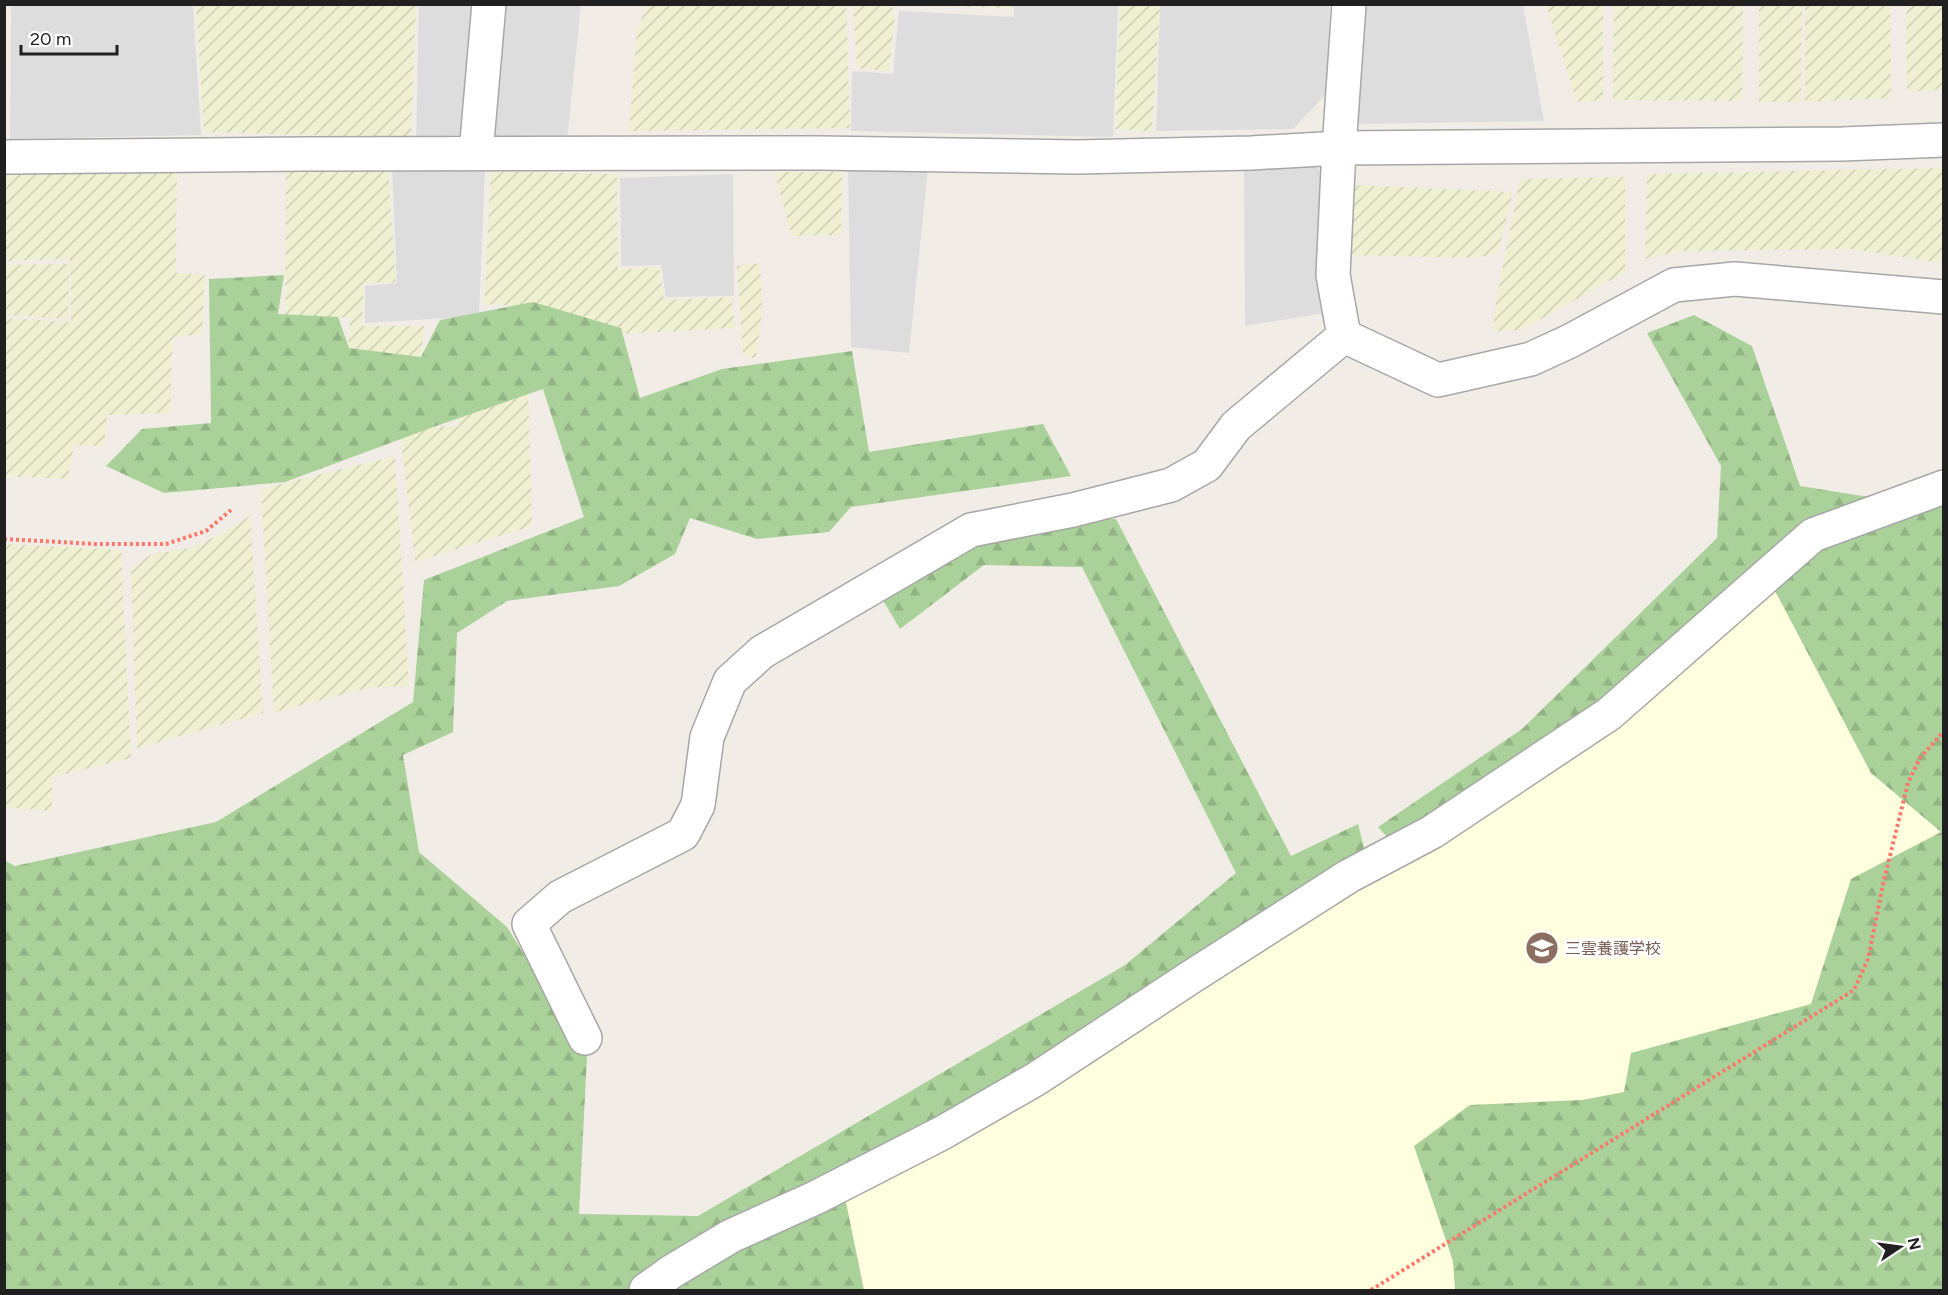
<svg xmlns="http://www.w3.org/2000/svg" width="1948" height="1295" font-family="Figtree,'Noto Sans JP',sans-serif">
<defs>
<pattern id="farmland-furrows" width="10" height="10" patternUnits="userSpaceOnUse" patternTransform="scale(1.5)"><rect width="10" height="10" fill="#eef0d1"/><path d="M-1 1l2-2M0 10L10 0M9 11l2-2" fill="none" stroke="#ccceb3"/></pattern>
<pattern id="forest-firs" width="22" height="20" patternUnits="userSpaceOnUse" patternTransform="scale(1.5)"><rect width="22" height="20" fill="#aad199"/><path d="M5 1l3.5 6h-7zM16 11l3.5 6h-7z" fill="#92b384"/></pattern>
</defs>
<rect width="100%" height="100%" fill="#f1ede6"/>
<path fill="#dedddd" d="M11,5H193L201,135L10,139Z
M419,5H482L471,134L416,138Z
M498,5H581L567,140L486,138Z
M1014,5H1118L1113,137L851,131L852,71L893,74L899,11L1014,17Z
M1160,5H1330L1326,94L1293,129L1156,131Z
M1363,5H1523L1544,121L1356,124Z
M1244,166L1316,167L1324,174V313L1245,326Z
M392,168L485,170L479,316L365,323V286L397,283Z
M848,169H928L909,353L851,347Z
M733,174L734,296L666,297L661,265L621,266L620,178Z"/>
<path fill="#ffffe0" d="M1782,585L1943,824V837L1815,1010L1632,1102L1424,1148L1459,1290H847L833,1200L1608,728Z"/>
<path fill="url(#farmland-furrows)" d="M196,5H416L411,138L204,132Z
M647,5H846L850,128L629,131L637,30Z
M853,5H891L895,15L889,71L857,68Z
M1012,5V8L894,5L1012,4Z
M1120,5H1160L1152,132L1115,129Z
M1546,5H1603V100L1577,102Z
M1614,5H1743L1742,101L1613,100Z
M1759,5H1802L1801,102H1759Z
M1805,5H1890L1891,98L1805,102Z
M1906,5H1943V89L1907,92Z
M177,166L176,273L205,275L202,334L173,337L170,413L107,415L104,446L74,445L68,479L5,476L4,318L71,322L70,259L5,261V171Z
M1943,168V263L1850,249L1681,251L1645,259L1647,174Z
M286,170H388L396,282L364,283L362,326H424L420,361L348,352L350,317L285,320Z
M491,171L617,174L618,270L659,267L664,300L731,297L735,328L616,334L531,307L484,304Z
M774,172H842L841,235L792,236Z
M1625,177V272L1521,330L1493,331L1496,301L1520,179Z
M1354,185L1513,192L1498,253L1476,258L1346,255Z
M760,263L762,311L756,359L743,354L737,266Z
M69,264L68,319L5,315V265Z
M528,383L532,526L415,562L400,429L459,426L455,388Z
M395,456L409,686L372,687L274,712L261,489Z
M250,516L263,713L137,748L131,570L150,555L190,548L221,534Z
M4,544L121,550L131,758L52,777V811L5,807Z"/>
<path fill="url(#forest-firs)" d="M284,275L278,314L338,317L349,348L421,357L440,320L533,302L621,328L640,398L722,369L852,351L869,452L1043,424L1071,476L851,507L829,532L757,539L690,518L675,554L619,586L507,601L457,633L453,732L403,755L419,852L507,927L587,1056L579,1214L698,1216L1125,965L1236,873L1082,567L984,565L900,629L878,592L967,519H1116L1291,856L1358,824L1366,856L842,1183L864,1290H5L4,860L15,866L216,822L413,702L424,580L584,517L543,389L436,426L285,482L164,493L106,466L142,429L211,423L209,279Z
M1694,315L1752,346L1800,486L1856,495L1937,506L1943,501V1290H1455L1453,1261L1414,1146L1470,1105L1582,1100L1624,1092L1631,1053L1811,1004L1851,879L1941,832L1871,773L1773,587L1564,737L1389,839L1378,827L1522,729L1717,538L1721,466L1647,333Z"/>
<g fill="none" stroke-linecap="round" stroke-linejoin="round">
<defs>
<path id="minor" d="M476,153L489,4
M4,157L303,154L819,153L1077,157L1251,153L1339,148L1842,144L1944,140
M1344,336L1438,380L1531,359L1570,341L1674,285L1735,279L1944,297
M1344,336L1333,275L1339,148L1349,4
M585,1038L529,924L560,897L683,834L698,805L707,737L730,681L762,652L971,530L1073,510L1171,485L1207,465L1236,426L1344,336
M646,1290L671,1272L731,1236L815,1198L942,1133L1036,1079L1191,977L1349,876L1432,832L1609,714L1813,535L1944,487"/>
</defs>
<use href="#minor" stroke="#a7a7a7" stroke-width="36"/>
<path stroke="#fe776a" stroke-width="4" stroke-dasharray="3 3" stroke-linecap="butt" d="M4,539L96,544H166L206,531L231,510
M1371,1290L1854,990L1868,959L1884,880L1908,783L1920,758L1944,731"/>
<use href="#minor" stroke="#fff" stroke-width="33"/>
</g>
<defs>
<symbol id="school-disc" viewBox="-11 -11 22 22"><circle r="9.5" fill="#8d6e63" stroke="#fff"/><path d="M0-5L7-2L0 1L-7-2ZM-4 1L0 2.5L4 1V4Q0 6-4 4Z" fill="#fff"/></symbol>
</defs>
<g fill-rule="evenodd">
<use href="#school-disc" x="1523" y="929" width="38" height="38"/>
</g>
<g text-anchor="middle" stroke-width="6" stroke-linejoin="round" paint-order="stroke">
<g font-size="16" fill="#785e54" stroke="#fff" text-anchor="start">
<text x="1565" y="954">三雲養護学校</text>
</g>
</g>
<rect width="1948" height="1295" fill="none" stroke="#202020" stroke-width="12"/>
<g transform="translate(1900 1247) rotate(77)" stroke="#ffffff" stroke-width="4.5" paint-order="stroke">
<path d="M0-4.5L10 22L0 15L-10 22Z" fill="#202020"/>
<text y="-9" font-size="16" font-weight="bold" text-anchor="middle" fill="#202020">N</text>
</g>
<path d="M21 45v9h96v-9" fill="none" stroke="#202020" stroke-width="3"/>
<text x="30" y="45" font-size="18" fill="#202020" stroke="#ffffff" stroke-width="4.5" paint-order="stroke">20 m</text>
</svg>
